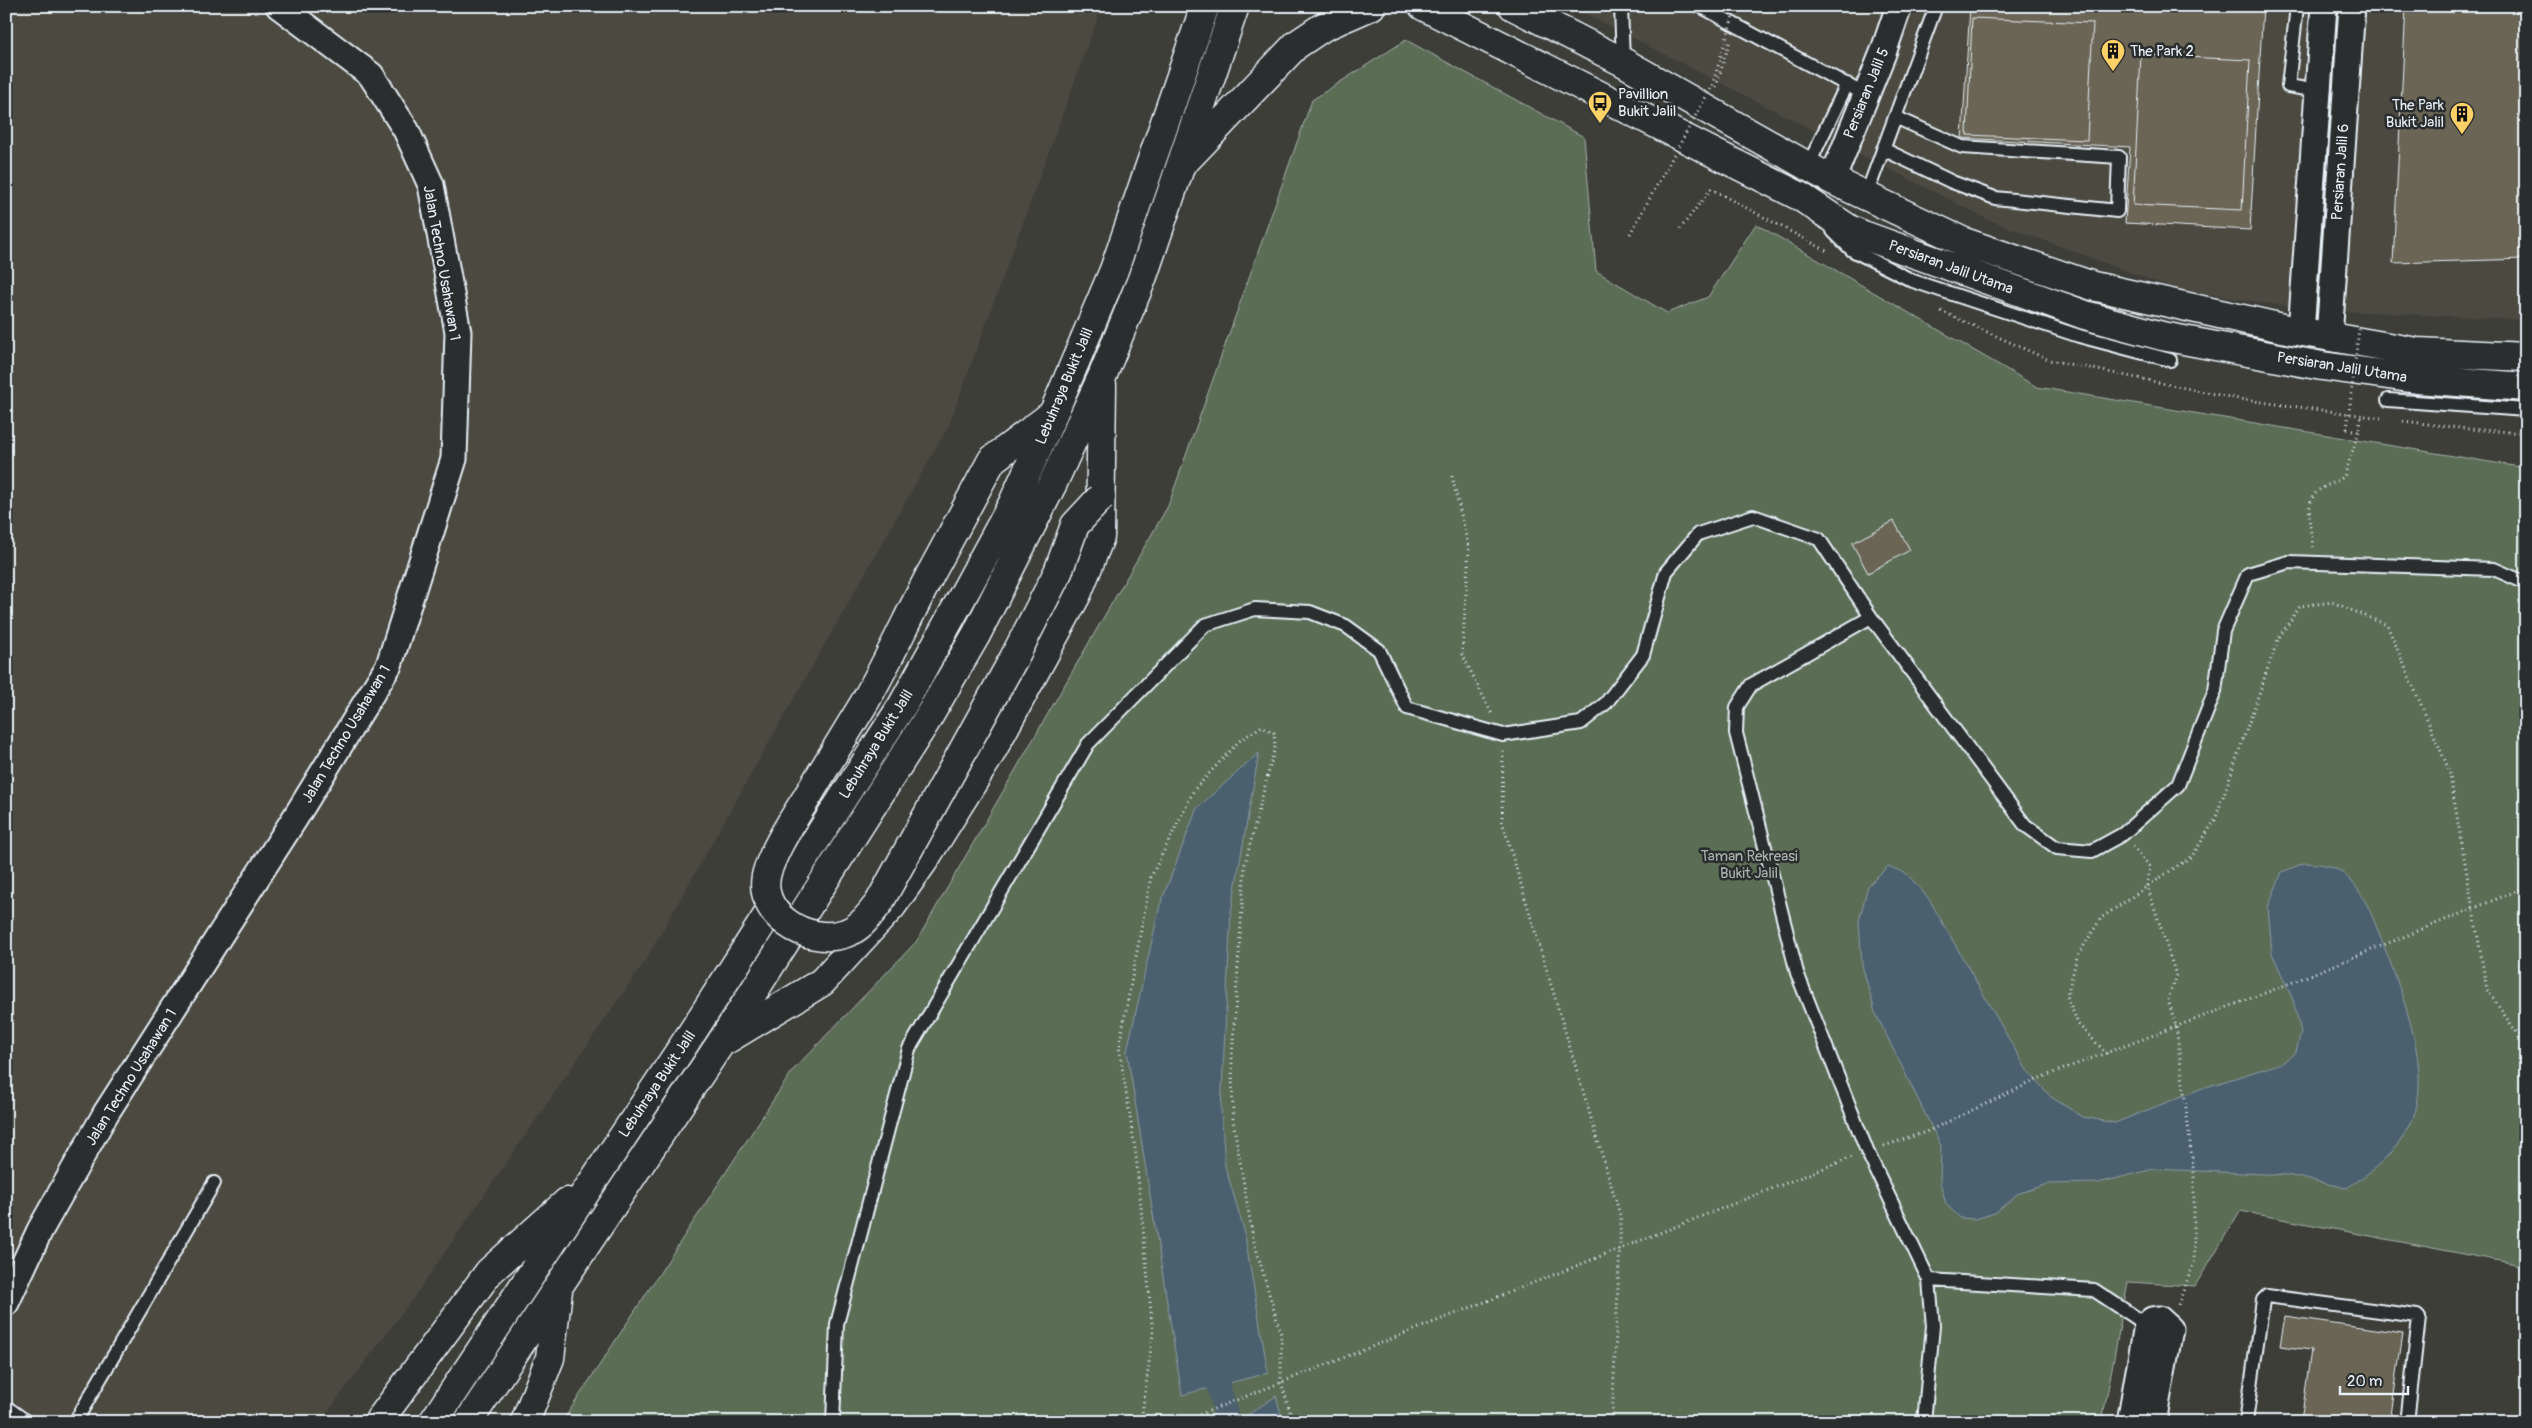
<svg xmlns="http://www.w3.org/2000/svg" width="2532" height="1428" font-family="Pangolin,sans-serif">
<rect width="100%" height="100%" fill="#3e3e39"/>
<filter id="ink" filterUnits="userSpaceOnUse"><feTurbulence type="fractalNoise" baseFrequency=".02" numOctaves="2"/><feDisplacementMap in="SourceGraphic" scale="10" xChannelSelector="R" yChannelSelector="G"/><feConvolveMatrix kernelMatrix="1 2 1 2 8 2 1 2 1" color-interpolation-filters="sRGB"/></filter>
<g filter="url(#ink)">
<path fill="#4c4a41" d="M6,6H1102L949,425L645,961L414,1297L320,1422H6Z
M1570,6H2526V320L2306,309L2178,290L1989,220Z"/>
<path fill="#5b6d57" stroke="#a2afa8" d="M1406,40L1584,137L1596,271L1667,313L1708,297L1756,224L2037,387L2526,468V1266L2240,1211L2195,1286L2128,1282L2102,1422H562L793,1070L916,942L1168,506L1312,100Z"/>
<path fill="#4b606e" stroke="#8a9aa5" d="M1259,753L1231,912L1221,1109L1225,1166L1244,1230L1268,1373L1182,1395L1127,1051L1160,905L1197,808Z
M2304,863C2324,864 2337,865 2351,881C2368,899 2376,927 2385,949C2403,996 2433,1072 2412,1121C2399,1150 2373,1171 2347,1188L2287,1175L2154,1169L2098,1183L2048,1184L2017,1194L1995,1213L1975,1219L1960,1218L1946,1204L1940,1182L1941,1146L1875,1012L1862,965L1859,921L1868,886L1888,866L1907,874L1929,899L2026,1069L2051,1097L2083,1117L2115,1123L2200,1089L2282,1063L2296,1052L2301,1032L2293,1000L2272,953L2268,907L2282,872Z
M1276,1396L1283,1422H1237Z"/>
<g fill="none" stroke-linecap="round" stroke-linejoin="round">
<path stroke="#4b606e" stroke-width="24" d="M1218,1384L1228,1422"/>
</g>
<path fill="#6b6554" stroke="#e8f1f8" d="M1970,6H2263L2250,230L2125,223L2130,147L1962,138Z
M2406,6L2526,10V259L2393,263Z
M1972,18L2093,23L2087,140L1967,135Z
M2141,55L2250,60L2242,210L2133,205Z
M1894,521L1910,550L1868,573L1852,543Z
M2285,1316L2403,1333L2390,1422H2301L2311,1350L2280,1346Z"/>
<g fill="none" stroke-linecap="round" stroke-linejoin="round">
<defs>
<path id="service" d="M1621,6L1623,62
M1700,6L1866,95
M2297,6L2288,86L2318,91
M1883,149L1952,182L1995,198L2117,211L2119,157L1962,147L1895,117
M1808,166L1847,84
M1866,196L1936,6
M1833,231L1852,250L1913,281L2079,336L2170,360
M2388,400L2526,410
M1871,617L1751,685L1737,707L1736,733L1797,973L1867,1151L1929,1280L1933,1326L1924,1422
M1929,1280L2094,1290L2147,1325
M6,1407L27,1422
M75,1422L214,1183
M833,1422L837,1324L909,1049L1088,744L1205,625L1255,609L1310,612L1346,626L1379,650L1407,708L1503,735L1581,723L1606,703L1643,655L1666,572L1698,534L1753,516L1819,539L1871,617L2025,825L2057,848L2092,851L2123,834L2178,785L2215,691L2223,631L2248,574L2289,562L2494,569L2526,583
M2246,1422L2263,1300L2267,1296L2417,1316L2419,1318L2407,1422"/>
<path id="minor" d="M1832,180L1883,53L1899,6
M2301,332L2324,6
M2329,338L2352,6
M6,1303L40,1230L106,1113L295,818L389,665L454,459L458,332L431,185L406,130L371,75L279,6
M2130,1422L2147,1325L2152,1320L2159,1319L2170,1329L2153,1422"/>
<path id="tertiary" d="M1423,6L1801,197L1849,229L1863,235L2085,315L2162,336L2322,366L2417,379L2526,387
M1513,6L1623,62L1832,180L1964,242L2093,286L2292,330L2417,352L2526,357"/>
<path id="trunk" d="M1188,158L1296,45L1323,27L1371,6
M929,577L992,460L1050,416
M726,1040L822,982L892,906L923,862L988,758L1077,594L1100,537L1102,385
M378,1422L489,1272L567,1202
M433,1422L693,1031L902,706L961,599L1012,505L1053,414L1114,270L1205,6
M468,1422L720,1044L925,723L976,635L1052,485L1102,377L1142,279L1235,6
M525,1422L550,1358L558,1290"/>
</defs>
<use href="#service" stroke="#e8f1f8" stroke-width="16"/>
<use href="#minor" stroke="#e8f1f8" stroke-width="29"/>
<use href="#tertiary" stroke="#e8f1f8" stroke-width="31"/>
<use href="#trunk" stroke="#e8f1f8" stroke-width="31"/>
<path stroke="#e8f1f8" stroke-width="3" stroke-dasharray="1 4" stroke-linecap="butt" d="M1716,87L1730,40
M1680,229L1711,189L1827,251
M1941,311L2049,360L2239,399L2381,418
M2403,421L2468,429L2526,433
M2347,429L2359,431L2361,415
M1452,476L1469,548L1462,654L1492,714
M2313,547C2311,529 2303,502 2319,490C2326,485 2336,482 2344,477L2359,431
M1503,751L1502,821L1621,1218L1612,1422
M2133,846L2150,867L2147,885L2176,975L2168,1000L2176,1026L2194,1174V1262L2178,1305
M2107,1054L2078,1024L2067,996L2077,957L2101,918L2192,856L2215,820L2278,639L2300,606L2332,602L2387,625L2449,770L2487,990L2517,1033L2526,1039
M1884,1146L1926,1132L2045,1076L2278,988L2526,887
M1141,1422L1153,1333L1136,1155L1119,1047L1151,877L1194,790L1239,741L1262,726L1274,733L1275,747L1245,864L1232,1056L1233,1120L1253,1238L1281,1334V1382L1293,1422
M1181,1422L1852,1157"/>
<use href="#service" stroke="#2a2d2e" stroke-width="12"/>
<use href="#minor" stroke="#2a2d2e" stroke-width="25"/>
<use href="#tertiary" stroke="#2a2d2e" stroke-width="28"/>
<use href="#trunk" stroke="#2a2d2e" stroke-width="28"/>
<defs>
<path id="trunk-bridge" d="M929,577C907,619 887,664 863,705C844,736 825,767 806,799C792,821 777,844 768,869C752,913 808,947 846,933C861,928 870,914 879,903L1014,658L1058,572L1075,525L1101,497"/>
</defs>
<use href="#trunk-bridge" stroke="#e8f1f8" stroke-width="31" stroke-linecap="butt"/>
<path stroke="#e8f1f8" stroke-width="3" stroke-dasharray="1 4" stroke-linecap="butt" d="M1630,234L1712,86L1736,6
M2347,429L2359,329"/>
<use href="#trunk-bridge" stroke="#2a2d2e" stroke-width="28"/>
</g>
</g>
<defs>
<symbol id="building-pin" viewBox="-11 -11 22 30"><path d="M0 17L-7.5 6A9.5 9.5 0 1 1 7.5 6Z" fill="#ffd166" stroke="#2a2d2e"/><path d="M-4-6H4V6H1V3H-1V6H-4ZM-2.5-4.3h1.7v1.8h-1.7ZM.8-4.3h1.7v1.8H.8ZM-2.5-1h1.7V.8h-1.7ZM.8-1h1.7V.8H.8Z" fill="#111"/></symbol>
<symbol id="bus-pin" viewBox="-11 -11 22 30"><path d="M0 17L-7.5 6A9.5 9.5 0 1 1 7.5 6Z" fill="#ffd166" stroke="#2a2d2e"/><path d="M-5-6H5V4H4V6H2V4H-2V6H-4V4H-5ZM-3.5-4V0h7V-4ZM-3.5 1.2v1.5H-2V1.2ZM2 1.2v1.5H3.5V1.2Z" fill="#111"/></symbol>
</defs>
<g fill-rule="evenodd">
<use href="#building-pin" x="2099" y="37" width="28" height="38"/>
<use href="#bus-pin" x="1586" y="89" width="28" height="38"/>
<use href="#building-pin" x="2448" y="100" width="28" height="38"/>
</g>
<g text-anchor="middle" stroke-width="5" stroke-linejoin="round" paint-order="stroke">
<g font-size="15" fill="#e8f1f8" stroke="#2a2d2e" text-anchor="start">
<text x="2130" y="56">The Park 2</text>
<text x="1618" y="99">Pavillion<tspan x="1618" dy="17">Bukit Jalil</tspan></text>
<text x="2444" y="110" text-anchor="end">The Park<tspan x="2444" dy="17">Bukit Jalil</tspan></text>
</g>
<g font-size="15" fill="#e8f1f8" stroke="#2a2d2e">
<text transform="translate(1866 93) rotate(-68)" y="5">Persiaran Jalil 5</text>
<text transform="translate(2340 172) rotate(-86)" y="5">Persiaran Jalil 6</text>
<text transform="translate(442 263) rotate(80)" y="5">Jalan Techno Usahawan 1</text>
<text transform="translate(1951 267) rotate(20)" y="5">Persiaran Jalil Utama</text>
<text transform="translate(2342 367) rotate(9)" y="5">Persiaran Jalil Utama</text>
<text transform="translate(1064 386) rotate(-67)" y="5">Lebuhraya Bukit Jalil</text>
<text transform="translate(346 734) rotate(-59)" y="5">Jalan Techno Usahawan 1</text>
<text transform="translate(876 744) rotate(-58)" y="5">Lebuhraya Bukit Jalil</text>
<text transform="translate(131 1077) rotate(-58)" y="5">Jalan Techno Usahawan 1</text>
<text transform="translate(657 1084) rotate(-56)" y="5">Lebuhraya Bukit Jalil</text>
</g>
<g font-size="15" fill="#a9b6b0" stroke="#2a2d2e">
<text x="1749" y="861">Taman Rekreasi<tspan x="1749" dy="17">Bukit Jalil</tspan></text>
</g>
</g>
<rect width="2532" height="1428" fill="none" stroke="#2a2d2e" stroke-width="25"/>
<rect x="12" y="12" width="2507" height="1403" fill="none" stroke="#e8f1f8" stroke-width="2" filter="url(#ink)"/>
<path d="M2340 1386v8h68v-8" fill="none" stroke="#e8f1f8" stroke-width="2.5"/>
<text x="2347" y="1386" font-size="15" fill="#e8f1f8" stroke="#2a2d2e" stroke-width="4" paint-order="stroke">20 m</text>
</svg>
